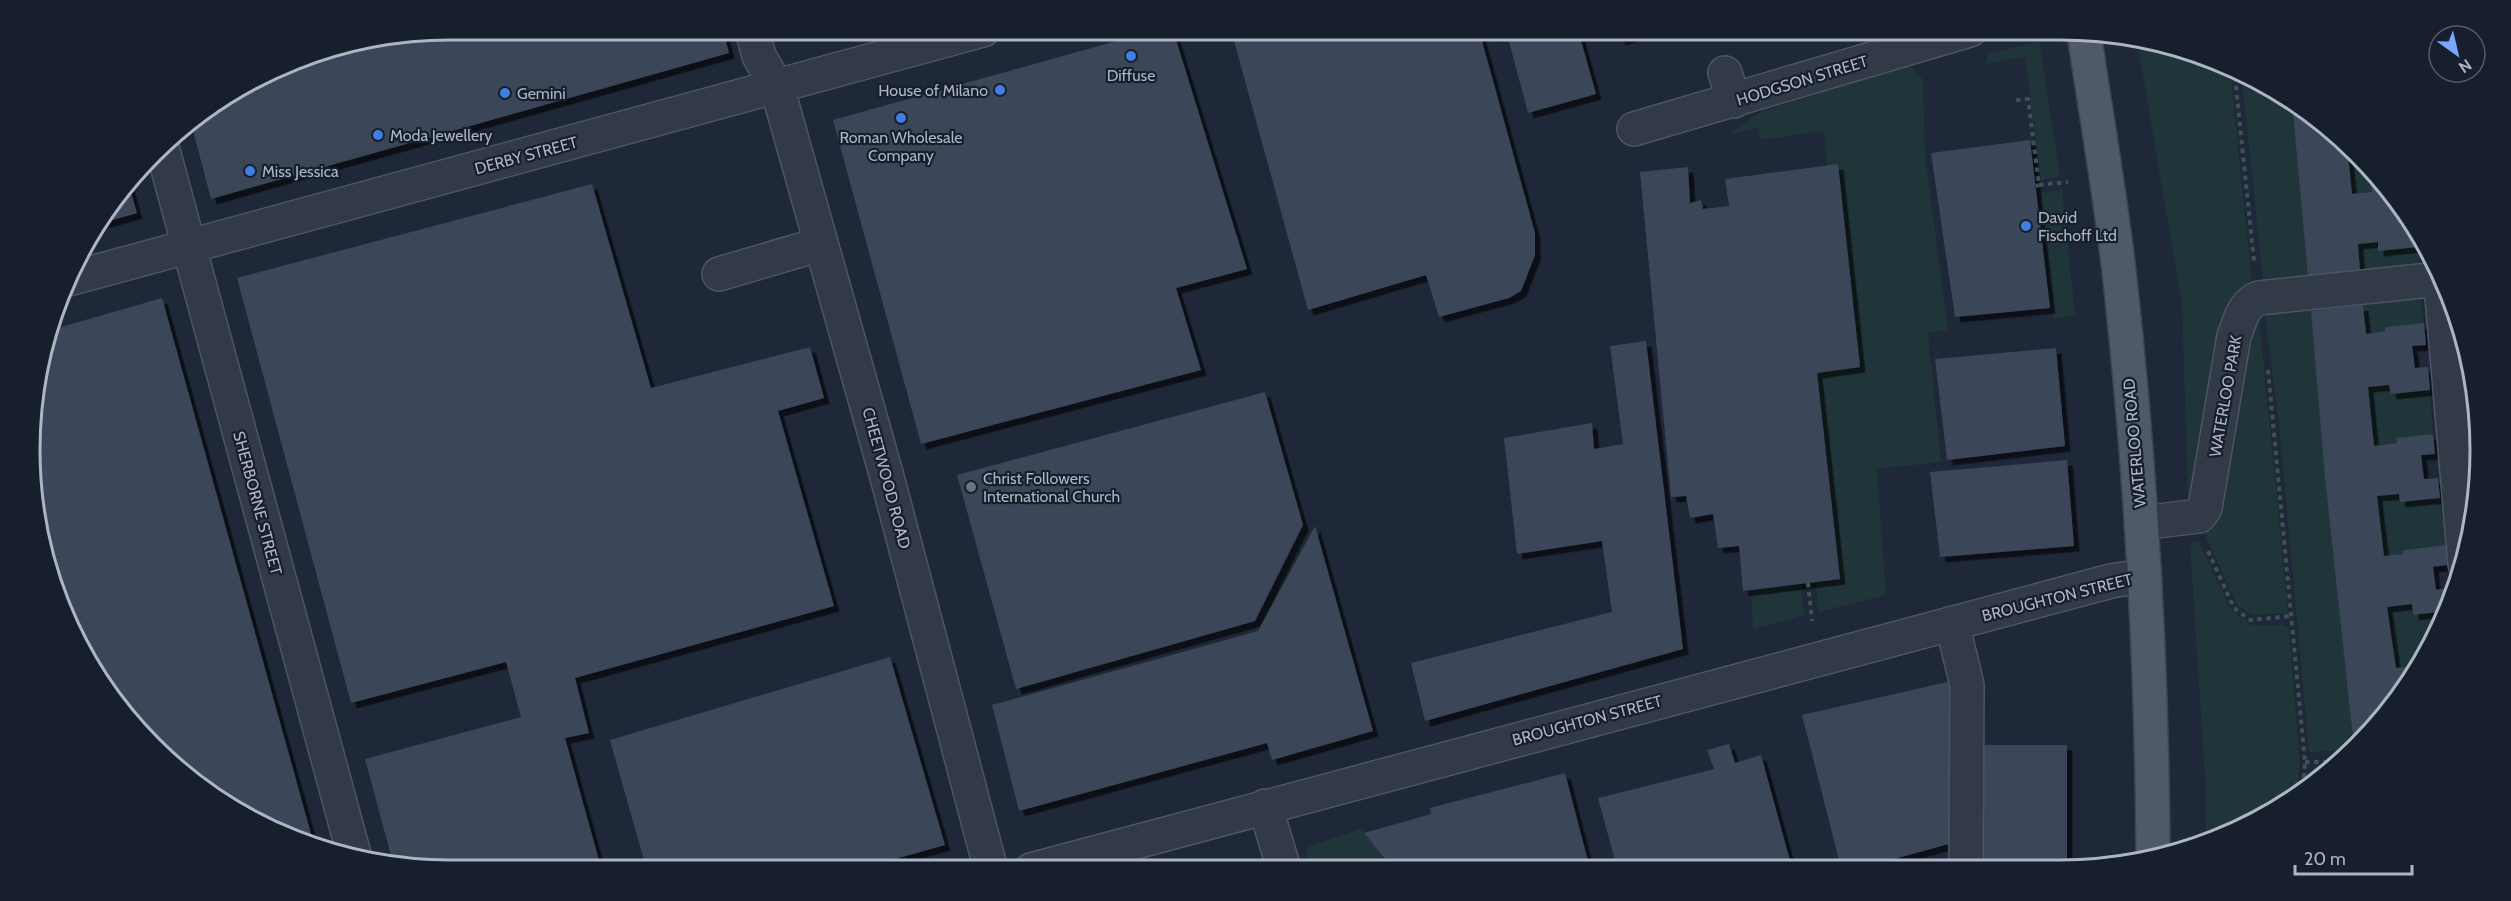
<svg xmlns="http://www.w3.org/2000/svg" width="2511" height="901" font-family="Cabin,sans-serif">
<defs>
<filter id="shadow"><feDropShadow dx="5.5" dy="5.5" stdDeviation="0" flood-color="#0009"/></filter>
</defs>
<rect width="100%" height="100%" fill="#1e2838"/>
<path fill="#203539" d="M2137,40L2169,44L2230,67L2252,282C2233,293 2227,307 2218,326L2195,494L2188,496L2182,306Z
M2037,42L2040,45L2060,177L2041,180L2025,57L1986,64L1989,54Z
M1903,66L1913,68L1923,80L1925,154L1948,330L1928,333L1941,462L1877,469L1886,595L1818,612L1816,581L1840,578L1817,373L1860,367L1838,165L1827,166L1824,131L1759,140L1758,127L1729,135L1758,113Z
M2241,71L2292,102L2308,277L2263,280Z
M2347,145L2376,173L2385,185L2371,186L2372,192L2352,194Z
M2062,189L2075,315L2054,319L2040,193Z
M2378,242L2379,251L2418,247L2420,268L2360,272L2358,244Z
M2421,298L2424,323L2385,327V331L2366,334L2363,305Z
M2311,311L2354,747L2351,750L2309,752L2279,424L2265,314Z
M2259,317L2288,613L2253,615L2237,605L2205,535L2213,518L2251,329Z
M2460,320L2477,395L2480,478L2476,505Z
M2389,385L2391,394L2430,390L2433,434L2396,438L2397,443L2374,446L2368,387Z
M2399,494L2400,502L2440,498L2446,545L2403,549V554L2384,556L2377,496Z
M2199,542L2231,610L2251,625H2284L2289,630L2300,763L2297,794L2246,828L2206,840V794L2190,544Z
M1801,584L1804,615L1753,630L1751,590Z
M2412,604L2413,615L2445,611L2425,660L2415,661V666L2396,668L2387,607Z
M1361,829L1393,869H1311L1306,857L1308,847Z"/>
<path fill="#3a4658" filter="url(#shadow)" d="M450,30H723L729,53L211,199L191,123L290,62L369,38Z
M1156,30H1173L1247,269L1176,288L1201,370L921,444L833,120Z
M1231,30H1479L1535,233V255L1521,291L1509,298L1439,317L1426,275L1308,310Z
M1506,30H1578L1596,94L1528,113Z
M1617,30H1651L1620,40Z
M2292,102L2316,117L2347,145L2352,194L2372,192L2371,186L2385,185L2398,203L2400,225L2413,223L2415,227L2418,247L2378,251V242L2358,244L2360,272L2308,277Z
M2030,140L2050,308L1955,317L1931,153Z
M1838,164L1860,367L1817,373L1840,579L1743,591L1739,546L1718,548L1713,514L1690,518L1686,496L1671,497L1640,172L1688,167L1690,203L1701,200L1703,209L1729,206L1725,179Z
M128,182L137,213L99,224L117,194Z
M592,184L651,388L810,347L824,398L778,411L834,606L575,678L589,733L565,738L602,871H450L393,863L365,759L521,717L506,662L351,703L237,278Z
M162,298L313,841L310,842L217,800L153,748L101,684L44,559L31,478L34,396L54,329Z
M2363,305L2366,334L2385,331V327L2424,323L2426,345L2412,346L2415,368L2428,367L2430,390L2391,394L2389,385L2368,387L2374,446L2397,443L2396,438L2433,434L2435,454L2421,455L2424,479L2438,478L2440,498L2400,502L2399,494L2377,496L2384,556L2403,554V550L2446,545L2447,565L2433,567L2436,590L2447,588L2449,602L2445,611L2413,615L2412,604L2387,607L2396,668L2415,666L2414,661L2425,660L2354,747L2325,477L2311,311Z
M1646,341L1683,649L1425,721L1411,663L1612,612L1602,541L1517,554L1504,438L1592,423L1594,449L1623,444L1610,346Z
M2056,348L2065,446L1947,460L1935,359Z
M1265,392L1303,525L1255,621L1016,689L957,475Z
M2067,460L2074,546L1940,557L1930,472Z
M1315,526L1373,731L1272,760L1267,743L1019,811L992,705L1258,631Z
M890,657L945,845L856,870L647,871L610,740Z
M1956,680V842L1861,868H1841L1802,715Z
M1729,744L1735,763L1761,755L1792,868H1617L1598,798L1714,769L1707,750Z
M1979,745H2067V867L1983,868Z
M1565,773L1589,865L1587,869H1393L1364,833L1431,814L1430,808Z"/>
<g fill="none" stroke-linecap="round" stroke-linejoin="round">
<defs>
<path id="minor" d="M752,30L759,56L777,87L887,477L991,870
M1725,73L1734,101
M1634,129L1970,30
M162,147L355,858
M719,274L821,244
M2440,274L2465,564
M69,279L983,30
M2141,523L2199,516L2205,508L2234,336C2240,321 2243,304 2259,298L2440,279
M1952,623L1967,685L1966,868
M1265,806L1284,869
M1031,870L2111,581L2143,576"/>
<path id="major" d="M2084,33C2096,115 2111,198 2120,280C2141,471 2152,664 2153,856"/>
</defs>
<use href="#minor" stroke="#4c5563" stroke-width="36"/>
<use href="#major" stroke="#3b4351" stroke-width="36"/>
<path stroke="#3e5256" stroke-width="4" stroke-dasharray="4.5 4.5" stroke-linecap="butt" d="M2234,68L2254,261
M2016,100L2028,99L2039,185L2036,186
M2039,185L2068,182
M2268,370L2305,762L2303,790
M2208,551L2234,608L2250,620L2292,616
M1808,583L1812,621
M2305,762H2342"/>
<use href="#minor" stroke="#323a48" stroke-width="33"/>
<use href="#major" stroke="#4f5968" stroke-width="33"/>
</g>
<g fill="#3f7fe0" stroke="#171f2c" stroke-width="2">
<circle cx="1131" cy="56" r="6"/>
<circle cx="1000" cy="90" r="6"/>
<circle cx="505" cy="93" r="6"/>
<circle cx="901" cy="118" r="6"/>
<circle cx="378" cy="135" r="6"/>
<circle cx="250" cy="171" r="6"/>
<circle cx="2026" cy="226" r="6"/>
</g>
<circle fill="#6b7280" stroke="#171f2c" stroke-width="2" cx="971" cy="487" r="6"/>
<g text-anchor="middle" stroke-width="4.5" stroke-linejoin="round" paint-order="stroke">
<g font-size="16" fill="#abb5c5" stroke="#171f2c" text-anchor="start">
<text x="1131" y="81" text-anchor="middle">Diffuse</text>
<text x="988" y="96" text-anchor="end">House of Milano</text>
<text x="517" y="99">Gemini</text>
<text x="390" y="141">Moda Jewellery</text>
<text x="901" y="143" text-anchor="middle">Roman Wholesale<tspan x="901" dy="18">Company</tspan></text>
<text x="262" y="177">Miss Jessica</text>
<text x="2038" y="223">David<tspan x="2038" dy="18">Fischoff Ltd</tspan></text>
<text x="983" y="484">Christ Followers<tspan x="983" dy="18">International Church</tspan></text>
</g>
<g font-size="16" fill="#abb5c5" stroke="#171f2c">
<text transform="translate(1802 80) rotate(-17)" y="6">HODGSON STREET</text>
<text transform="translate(526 155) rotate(-15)" y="6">DERBY STREET</text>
<text transform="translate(2225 396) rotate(-80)" y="6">WATERLOO PARK</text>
<text transform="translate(2134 443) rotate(-95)" y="6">WATERLOO ROAD</text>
<text transform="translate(887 478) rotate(75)" y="6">CHEETWOOD ROAD</text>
<text transform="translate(258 503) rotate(75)" y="6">SHERBORNE STREET</text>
<text transform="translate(2057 597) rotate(-14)" y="6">BROUGHTON STREET</text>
<text transform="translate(1587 720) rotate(-15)" y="6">BROUGHTON STREET</text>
</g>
</g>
<path d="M0 0H2511V901H0ZM450 40H2060A410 410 0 0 1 2470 450V450A410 410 0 0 1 2060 860H450A410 410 0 0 1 40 450V450A410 410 0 0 1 450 40Z" fill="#171f2c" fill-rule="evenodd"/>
<path fill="none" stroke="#abb5c5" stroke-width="3" d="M450 40H2060A410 410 0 0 1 2470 450V450A410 410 0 0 1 2060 860H450A410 410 0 0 1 40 450V450A410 410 0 0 1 450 40Z"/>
<g transform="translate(2457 54) rotate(146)"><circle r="28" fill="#171f2c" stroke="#525b69" stroke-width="1.5"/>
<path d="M0-4.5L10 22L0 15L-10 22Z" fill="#77a7fe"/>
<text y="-9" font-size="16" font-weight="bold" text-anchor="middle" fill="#abb5c5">N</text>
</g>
<path d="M2295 865v9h117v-9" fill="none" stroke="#abb5c5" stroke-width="3"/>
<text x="2304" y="865" font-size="18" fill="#abb5c5" stroke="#171f2c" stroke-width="4.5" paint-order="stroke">20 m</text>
</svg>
